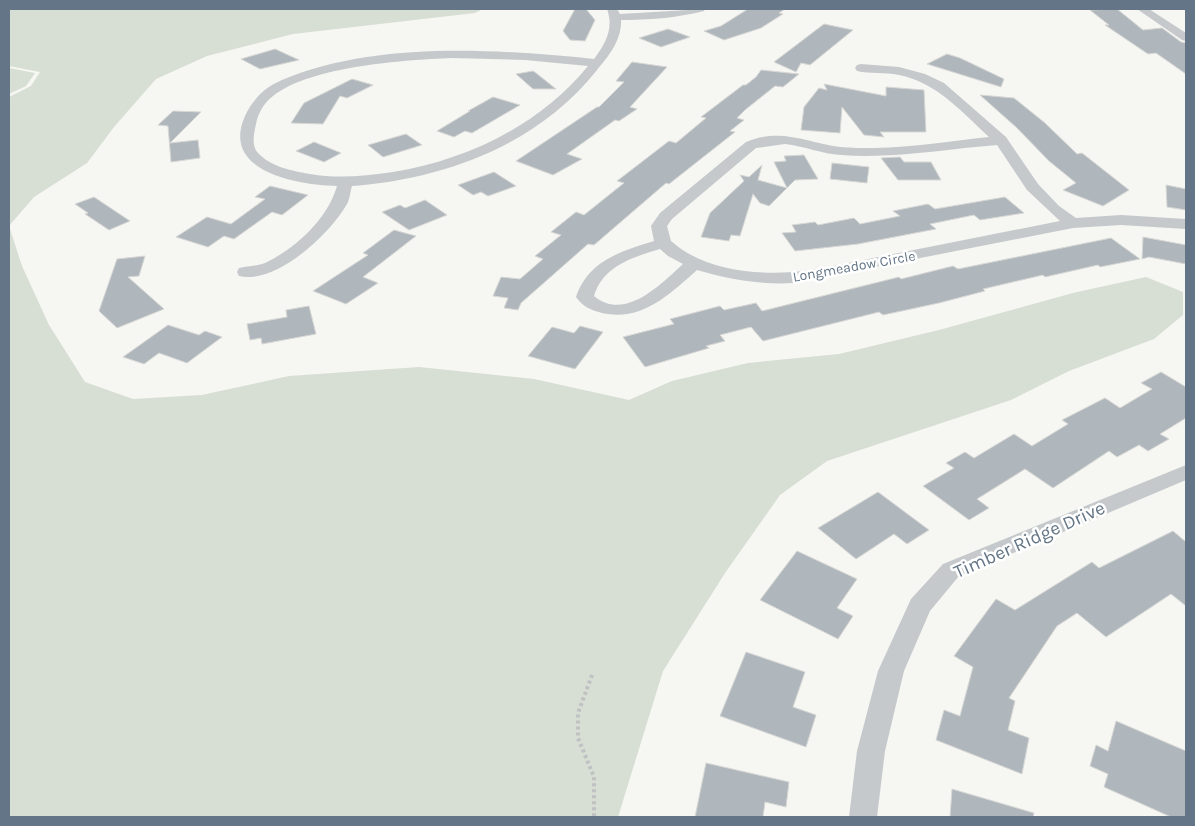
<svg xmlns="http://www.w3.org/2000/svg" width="1195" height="826" font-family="Karla,sans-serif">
<rect width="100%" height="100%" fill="#f6f6f2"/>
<path fill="#d7ded3" d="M9,9H483L475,13L293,34L207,56L156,79L114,127L87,163L34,197L9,226L22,266L49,325L85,382L133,399L202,395L289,376L419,367L534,379L629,400L672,381L748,363L839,354L939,330L1073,293L1146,277L1183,292V315L1154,339L1069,371L1011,400L827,461L780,495L725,573L663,671L618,817H9V97L31,86L40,72L9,66Z
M9,68L35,73L26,86L9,94Z"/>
<path fill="#afb6bc" stroke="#d7d8d5" d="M575,9H586L595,20L585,41L570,40L563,31Z
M748,9H785L779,13L783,14L761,28L724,40L704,31L721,26Z
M1117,9L1143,30L1162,28L1181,42L1186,43V74L1156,53L1148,54L1105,25H1109L1090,10Z
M824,24L853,30L810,65L801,63L796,72L774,62Z
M668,29L690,37L661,47L639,38Z
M275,49L299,60L260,69L241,59Z
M947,54L960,58L1004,79L1001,87L927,64Z
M632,62L667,67L630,107L637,109L619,121L615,120L567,154L582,159L553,175L516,161L597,107H599L624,82L616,81Z
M761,70L799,74L783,87L775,86L745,110L737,118L744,120L730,131L735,132L669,184L666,183L594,245L588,244L521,303L518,310L504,308L508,298L493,296L501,277L520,279L543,259L535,256L561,235L551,232L576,212L584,215L624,183L617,181L669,141L676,143L706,118L701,117L743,85H746L756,77Z
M533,71L536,73L556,89H533L516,74Z
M352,79L373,85L347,98L340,96L323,124L291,123L304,103Z
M824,84L886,96V87L924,90L926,132H880L884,137L864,135L842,107L840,133L801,130L804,107L819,88L827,90Z
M980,95L1014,98L1045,123L1077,154L1082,153L1129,190L1103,206L1063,190L1076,183L1049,161L1017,128Z
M493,97L520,105L472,133L465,131L454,137L437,131L470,111H468Z
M173,111L201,112L170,143L198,140L200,158L171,162L168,126L158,125Z
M406,134L422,145L383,157L368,145Z
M314,142L341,153L324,162L296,151Z
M804,155L818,179L795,180L787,188L774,162L786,161L784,156Z
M900,157L904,162H931L941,180H898L881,158Z
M832,163L869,167L867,183L830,179Z
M762,165L758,180L787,188L769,206L760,203L753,194L740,236L731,235L729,241L701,237L710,213L744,181L740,175L749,177Z
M494,172L516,186L488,196L481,192L473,195L458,185Z
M1166,185L1186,189V210L1167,207Z
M270,186L308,195L282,215L272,212L234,239L224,236L208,247L176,237L207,217L231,224L265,199L255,197Z
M94,197L130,221L109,230L85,214L88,213L75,204Z
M1005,197L1024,213L980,220L974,215L930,224L936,229L858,244L795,251L782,233L796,232L792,225L815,222L818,225L854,218L860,224L900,216L893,211L928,204L935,209Z
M425,200L447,215L409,230L382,212L400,205L405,208Z
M394,230L416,236L363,277L378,283L346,304L313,291L368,255L363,253Z
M1143,237L1186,245V264L1149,257L1142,259Z
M1111,238L1140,259L1100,267L1098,265L1045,277L1043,275L983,289L985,291L939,303L883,315L879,312L763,341L751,327L720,335L725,341L706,346L709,348L645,367L623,337L674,324L670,319L720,306L724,310L756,303L762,311L899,277L901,279L953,266L958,269Z
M145,256L139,276L128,277L164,309L117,328L99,311L117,259Z
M309,306L316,334L262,344L261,338L250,340L247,324L287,317L286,310Z
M168,325L199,335L205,331L222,337L187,363L159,353L144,364L123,357Z
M580,326L603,332L575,369L528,356L552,327L574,333Z
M1161,372L1186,387V418L1160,434L1169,439L1148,451L1139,445L1117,457L1109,451L1053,488L1025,469L977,499L989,508L969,520L923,486L954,468L946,463L965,452L974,458L1014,434L1032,446L1068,424L1062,420L1105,398L1120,408L1152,389L1141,383Z
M878,492L929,530L907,544L894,534L856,559L818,528Z
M1173,531L1186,542V606L1171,594L1106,637L1077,613L1057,626L1009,698L1015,701L1008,730L1029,738L1022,774L936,740L944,710L960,716L973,667L954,656L996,599L1015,610L1092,562L1099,568Z
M797,551L857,579L837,608L853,616L838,639L760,600Z
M746,652L805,672L793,707L816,715L806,747L720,716Z
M1116,721L1186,751V817H1171L1104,787L1108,774L1090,766L1096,745L1108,751Z
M706,763L789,782L786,807L765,802L763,817H695Z
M952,789L1034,813L1033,817H950Z"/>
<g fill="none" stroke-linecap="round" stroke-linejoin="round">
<path stroke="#bfc1c3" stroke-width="4" stroke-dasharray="3 3" stroke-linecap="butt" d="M592,675L578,713V738L594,777V817"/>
<path fill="#c5c9cc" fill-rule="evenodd" d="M607,9H617L620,14L705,9L704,11C676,18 649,20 621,20C622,40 608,57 597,70C538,145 444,179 352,186C350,192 350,199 347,204C330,234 276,285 239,276L237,272L239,268C248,266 261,266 269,261C298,246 328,218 337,186C298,185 220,172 245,116C253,99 265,87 282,80C375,41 495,49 594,59C606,43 614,28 607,9ZM452,58L525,60L588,66C540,125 467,160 393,172C365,176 338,179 310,174C293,171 271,167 258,153C251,146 254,133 256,124C258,113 264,103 273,96C311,66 405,60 452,58Z
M1137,9H1149L1186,33V41L1182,40Z
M861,64L899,67L925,74L944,83L1006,137L1038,184L1059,206L1076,218L1121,215L1186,219V229L1121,225L1073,228L793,283C760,285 728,279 697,270C670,294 642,322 602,313C591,310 583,307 576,297C588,261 621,251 654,241L651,226L660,213L746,142C782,127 807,143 840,147C851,148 863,148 875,148C913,147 952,141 989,137C962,112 936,82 899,75C885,72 870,74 857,71L855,68L857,65ZM785,144C804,146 822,154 841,155C893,159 946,149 997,145L1027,190L1060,221L813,270C766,276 708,274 671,241L667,226L672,219L756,148ZM660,249L668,256L683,264C661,284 625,322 594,296C603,266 633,257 660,249Z
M1186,465V480L959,576L930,611L904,671L885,751L877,817H849L857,751L878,671L911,599L943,564Z"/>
</g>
<g text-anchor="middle" stroke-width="5" stroke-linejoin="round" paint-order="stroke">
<g font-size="14" fill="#637586" stroke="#fff">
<text transform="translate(854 266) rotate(-10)" y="5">Longmeadow Circle</text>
</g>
<g font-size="19" fill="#637586" stroke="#fff">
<text transform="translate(1029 539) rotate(-24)" y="7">Timber Ridge Drive</text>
</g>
</g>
<rect width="1195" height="826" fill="none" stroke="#637586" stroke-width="20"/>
</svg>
